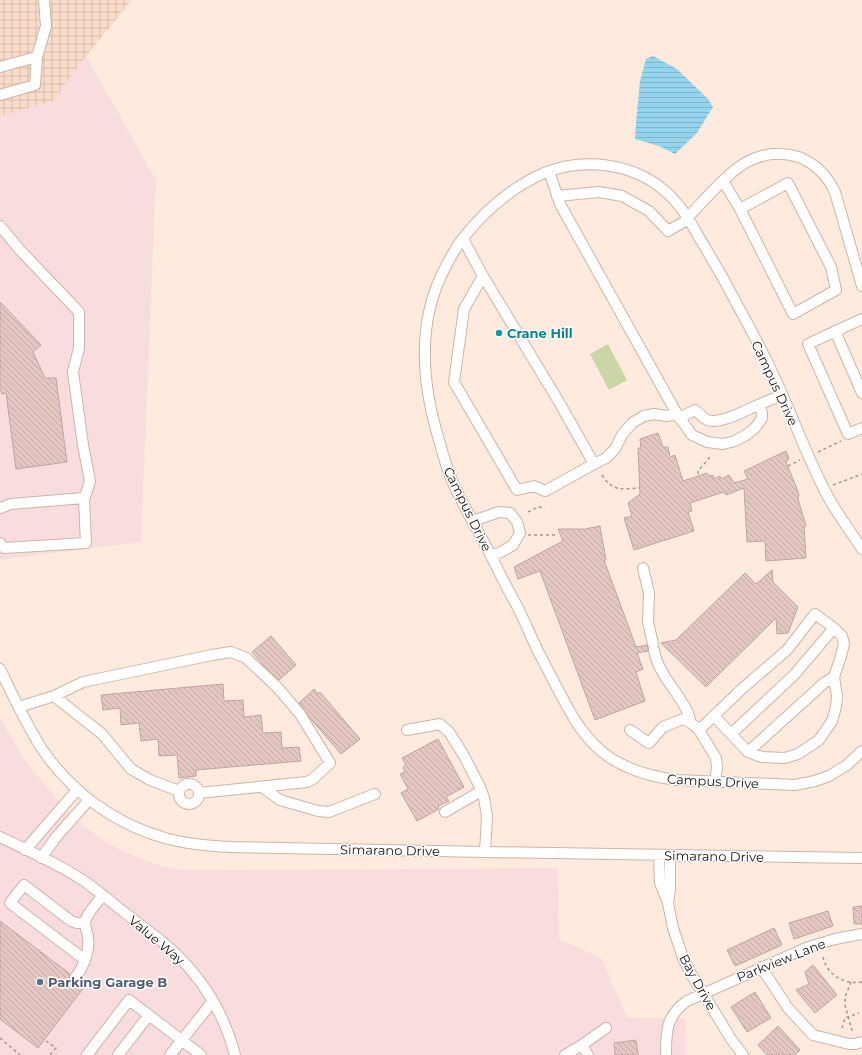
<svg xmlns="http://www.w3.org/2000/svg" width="862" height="1055" font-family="Montserrat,sans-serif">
<defs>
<pattern id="industrial-grid" width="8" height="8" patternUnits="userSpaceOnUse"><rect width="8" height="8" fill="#fbdcc8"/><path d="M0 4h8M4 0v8" fill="none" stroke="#d7bcab"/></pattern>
<pattern id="water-rules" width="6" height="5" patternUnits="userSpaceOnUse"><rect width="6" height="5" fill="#94d5ed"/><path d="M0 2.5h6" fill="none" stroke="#7fb6ca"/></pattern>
<pattern id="building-back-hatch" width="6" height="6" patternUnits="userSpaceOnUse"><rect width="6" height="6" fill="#e4c6c3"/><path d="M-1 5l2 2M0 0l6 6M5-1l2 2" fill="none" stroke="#c3a9a6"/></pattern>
</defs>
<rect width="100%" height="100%" fill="#feebde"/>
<path fill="#f9ddde" d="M86,56L156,180L141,542L0,560V116L53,101Z
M0,717L11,737L26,762L47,788L78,821L101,839L114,847L127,853L161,866L180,869L197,870L558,868L559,939L602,959L627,1018H686V1055H0Z"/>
<path fill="url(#industrial-grid)" d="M0,0H132L86,56L53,101L0,116Z"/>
<path fill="#cbd6a7" d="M608,344L627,380L609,390L590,354Z"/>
<path fill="url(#water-rules)" d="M653,56L677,69L708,99L713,107L697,133L675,154L659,146L635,139L636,123L640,81L646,59Z"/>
<path fill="url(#building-back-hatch)" stroke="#c2a5a2" d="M0,302L41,345L33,352L45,378H56L67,462L16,469L6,393L2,394L0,389Z
M658,433L663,447H668L670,457L675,455L683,481L707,473L708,476L713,475L714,479L720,476L721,479L729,475L734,483L748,479L744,471L786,451L789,458L788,459V460L786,462L799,494L798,499L806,526L804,527L806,558L766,561L765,541L747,542L744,488L726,495L724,492L690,503L692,511L688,512L694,531L634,550L624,518L632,516L628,503L640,494L638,448H641L640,439Z
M600,526L606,560H604L636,647L647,645L648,648V651L637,653L643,669L636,672L645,701L595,720L540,571L518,579L514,567L563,541L558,529H585Z
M772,570L773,582L798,607L788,633L777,634L776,618L706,687L661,643L676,640L745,573L756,584Z
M271,636L296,665L279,680L264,666L252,652Z
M223,684L224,701L243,700L244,717L261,715L263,733L281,732L282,748L299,747L301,761L196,770V776L179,778L177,755L159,756L158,739L141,741L139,723L121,725L120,708L103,710L101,695Z
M314,689L318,694L320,692L360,739L341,754L310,718L299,703Z
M438,739L464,787L446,797L449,801L438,806L439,809L417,821L401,793L408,789L400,774L405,772L403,767L406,765L402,758Z
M862,906V924H854L853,907Z
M828,911L833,926L794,939L789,923Z
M0,921L70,974L69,978L71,983L75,984L80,982L85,986L38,1048L0,1019Z
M774,928L782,945L735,966L727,950Z
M813,965L837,995L815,1013L796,990L809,984L805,972Z
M755,992L771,1018L747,1032L731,1007Z
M778,1026L800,1050L794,1055H767L758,1045Z
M636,1040L638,1055H615L614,1043Z"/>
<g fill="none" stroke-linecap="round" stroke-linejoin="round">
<defs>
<path id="minor" d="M0,67L37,57
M0,95L35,85L37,57L46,26L44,0
M549,171L560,204L677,414L692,435L707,442L723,444L735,441L746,435L755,428L762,418V412L758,405L782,395
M723,181L740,209L793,314L836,290L831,267L788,183L740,209
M557,196L599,192L622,196L649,211L668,231L689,219
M688,217C705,200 730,169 751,160C766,153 783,152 799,157C816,164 827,175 835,192L862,286
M0,226L20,250L79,312V348L73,372L83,445L90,481L84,500L86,543L4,548L0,543
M463,239L483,276L464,309L454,382L517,490L534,486L545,491L594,464L559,402L483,276
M862,319L808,344L848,434L862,428
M835,331L862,393
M679,418L695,410C699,413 703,418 707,420C720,425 746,410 758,405
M594,464L606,458L615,449L622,435L632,423L644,416L654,414L667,416L677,414
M0,508L11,504L84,498
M473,521L499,512L510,513L517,522L520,533L513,545L501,552L491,556
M862,549C849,529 834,510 824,489C804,450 790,409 771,370C757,339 739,309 723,278C715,265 708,252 700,239C691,222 681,205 666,192C634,163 584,157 544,173C510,188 483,212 460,242C454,251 449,260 444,270C416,324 422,384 439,440C443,455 447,469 453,483C464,507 477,529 489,552C498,569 506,587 516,604C525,621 532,640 541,657C548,670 555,684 562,697C573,718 585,739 605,754C625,769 652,777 677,780L795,785L815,781L829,776L847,765L862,751
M643,568L649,593L648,622L653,644
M654,650C658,674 677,690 687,711C689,715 689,719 691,723
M0,669C13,696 26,724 42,749C71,792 115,824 165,838C186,844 208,846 231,847L485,852L862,858
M54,696L102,734L131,769L150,780L179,791
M19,707L54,696L83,682L212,655L231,652L246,658L277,687L300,714L330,763L313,779L307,782L199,793
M714,716L748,752L762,757L785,758L798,754L819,740L832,721L836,707L837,696L834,677L841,656L844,644L842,636L834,628L815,614L787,650L744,687L699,730L716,758L717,768L715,782
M407,730L440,724L449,732L463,754L480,787L484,798L487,816L485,852
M630,730L649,743L663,727L683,719L691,723L699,730
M731,734L794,675L834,628
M748,752L824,683L834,677
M179 794a10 10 0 1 1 20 0a10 10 0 1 1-20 0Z
M262,787L280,800L318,811L329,812L375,794
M445,812L481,791
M0,837C27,850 56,863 81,879C99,891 116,906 134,920C148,931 163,941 176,954C205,982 225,1017 235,1055
M25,850L77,790
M659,855L660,883L668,903L673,928L683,958L691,974L703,993L731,1039L743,1055
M41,858L57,836L89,800
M668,903L670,889V856
M85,960L10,903L24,885L71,921L77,923H85
M761,967L788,1008L813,1035L849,1044H855L862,1042
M75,978C84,966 90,953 88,937C87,932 85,927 85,922C86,914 98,902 103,895
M582,1045L588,1055
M87,1055L129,1000L201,1055
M118,1055L149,1015
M170,1055L213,1001
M565,1055L582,1045L606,1028
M666,1055C666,1031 666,1016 687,1001L806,948L835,939L862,934"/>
</defs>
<use href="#minor" stroke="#ccb5a6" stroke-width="12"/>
<path stroke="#a6978d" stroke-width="1.5" stroke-dasharray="3 3" stroke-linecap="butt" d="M818,452L841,441
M788,466L800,460
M698,474V471L710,457
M602,475C613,492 621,489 640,488
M833,485L862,474
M528,512L538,507L545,508
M528,535H557
M823,957C827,975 844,985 862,982
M851,982L845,997V1005L853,1034
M842,1028L845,1018L859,1013
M0,1038L20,1055
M46,1041L56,1048L50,1055"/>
<use href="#minor" stroke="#fff" stroke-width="10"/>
</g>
<circle fill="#0f9aa8" stroke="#fff" stroke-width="1.5" cx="499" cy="333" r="4"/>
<circle fill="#5c6f8a" stroke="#fff" stroke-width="1.5" cx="40" cy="982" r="4"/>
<g text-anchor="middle" stroke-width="3" stroke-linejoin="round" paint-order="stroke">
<g font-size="13" font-weight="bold" fill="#0d838f" stroke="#fff" text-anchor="start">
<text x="507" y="338">Crane Hill</text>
</g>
<g font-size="13" fill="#1d140f" stroke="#fff">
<text transform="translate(775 383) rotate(65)" y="5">Campus Drive</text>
<text transform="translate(468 509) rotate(64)" y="5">Campus Drive</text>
<text transform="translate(713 781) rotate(3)" y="5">Campus Drive</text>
<text transform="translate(390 850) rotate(1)" y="5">Simarano Drive</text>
<text transform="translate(714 856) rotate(1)" y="5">Simarano Drive</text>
<text transform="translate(157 940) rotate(40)" y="5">Value Way</text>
<text transform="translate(781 960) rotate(-22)" y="5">Parkview Lane</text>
<text transform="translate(698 982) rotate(61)" y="5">Bay Drive</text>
</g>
<g font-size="13" font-weight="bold" fill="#4e5e75" stroke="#fff" text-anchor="start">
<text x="48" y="987">Parking Garage B</text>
</g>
</g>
</svg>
